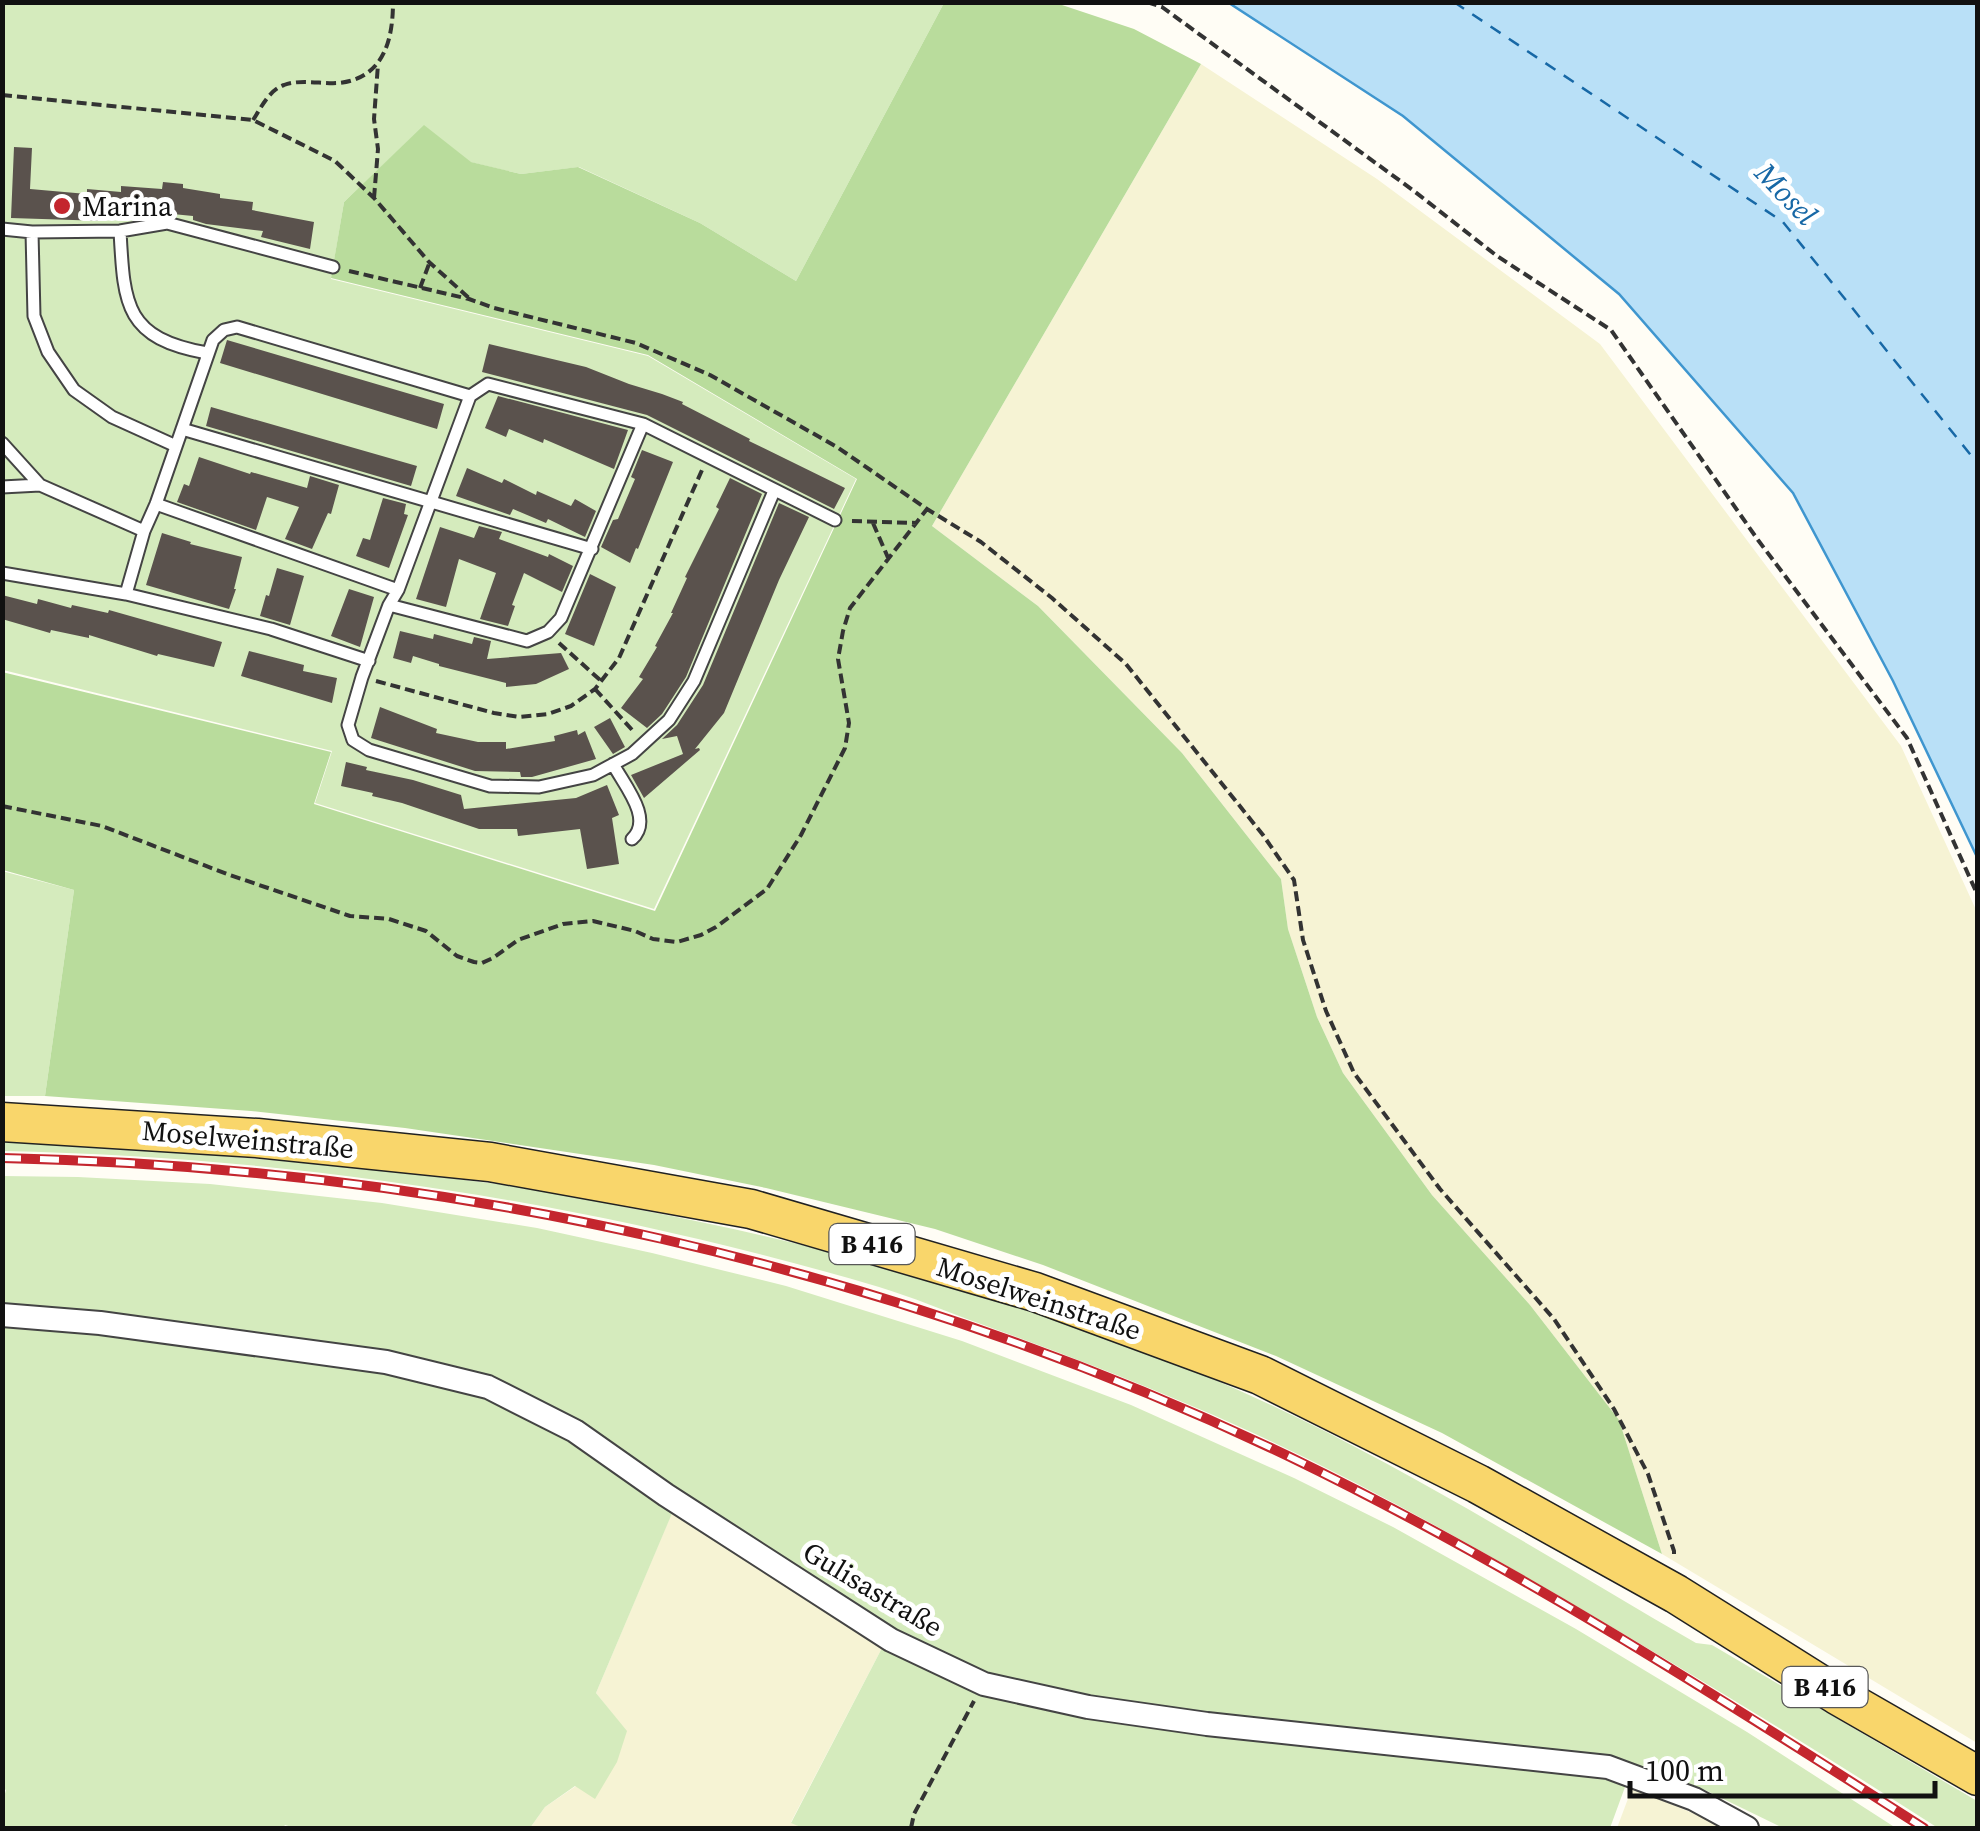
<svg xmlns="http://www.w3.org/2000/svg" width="1980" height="1831" font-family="'Source Serif 4',serif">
<rect width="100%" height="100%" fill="#fffdf5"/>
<path fill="#f6f3d4" d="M1201,64L1377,179L1600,344L1901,746L1977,912V1743L1662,1554L1619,1420L1530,1305L1432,1195L1343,1073L1317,1017L1288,929L1281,879L1182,753L1038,606L932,526Z
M673,1510L882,1648L791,1822L803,1828H530L545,1807L576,1786L626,1731L596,1693Z
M1632,1788L1724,1826L1729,1828H1617Z"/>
<path fill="#d5ebbd" d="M3,3H944L796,281L700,223L579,167L521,174L470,162L424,126L344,202L331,279L648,356L856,479L654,909L315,803L332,751L3,670Z
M2,871L74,890L45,1096H3Z
M3,1140C173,1151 344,1164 513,1186C558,1192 602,1203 646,1211C838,1248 1026,1301 1206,1376C1379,1449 1535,1550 1696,1643L1712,1645L1967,1795L1977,1801V1828H1938C1812,1747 1684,1669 1554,1593C1437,1525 1318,1459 1192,1406C1122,1376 1050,1349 978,1323C945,1311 912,1297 879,1287C595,1203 299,1157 3,1151Z
M3,1176L78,1177L210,1184L382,1203L537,1228L652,1253L786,1286L962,1341L1131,1405L1294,1478L1393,1527L1576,1629L1747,1732L1896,1828H1783L1705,1790L1632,1768L1610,1828H803L791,1823L882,1648L673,1511L596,1693L627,1731L617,1762L595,1799L575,1786L545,1807L530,1828H295L285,1825L283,1828H3V1801L6,1790L2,1788Z"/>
<path fill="#b9dc9c" d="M944,3H1056L1134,29L1201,64L932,526L1038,606L1182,753L1281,879L1288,929L1317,1017L1343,1073L1432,1195L1530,1305L1619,1420L1662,1554L1442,1433L1276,1356L1043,1265L935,1229L766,1188L654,1165L405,1128L251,1111L45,1096L74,890L3,870L2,672L331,752L314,804L655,911L857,479L648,355L331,278L344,202L424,125L471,162L521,174L578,167L700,223L796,281Z"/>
<path fill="#b9e0f7" stroke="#3f96cf" stroke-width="2.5" d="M1229,3H1977V857L1893,681L1793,493L1619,294L1403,116Z"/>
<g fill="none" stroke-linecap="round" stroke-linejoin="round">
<path stroke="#1768a6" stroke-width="2.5" stroke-dasharray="12 10" stroke-linecap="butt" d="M1454,2L1783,222L1978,464"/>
</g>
<path fill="#5a524d" d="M14,147L32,148L30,189L87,194V189L121,192V186L162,189L163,182L183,184V188L220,194V198L253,202L252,210L314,222L310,249L261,237L263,231L206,224L193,220V216L142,211V215L104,213V221L11,218Z
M227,340L444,404L437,429L220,363Z
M489,344L586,367L629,384L662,394L683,402L682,404L750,439L749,441L845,488L834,509L647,415L482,372Z
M498,396L628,430L614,469L544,439L543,443L509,429L506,437L485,428Z
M211,407L417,466L411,486L206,426Z
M642,450L673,462L638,549L636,548L630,563L601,547L613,520L618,519L635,479L631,477Z
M199,457L250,474L251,472L307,488L310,476L339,485L331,514L328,513L312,549L285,539L299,507L267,497L256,530L177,502L184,484L189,486Z
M467,468L502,483L504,479L536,495L537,491L571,506L575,499L596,511L585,537L548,519L546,523L513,509L510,515L456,496Z
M730,478L762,494L686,677L662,714L647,728L621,708L643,679L639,677L657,647L655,646L673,613H671L687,578L685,577L719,509L716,507Z
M383,498L406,504L404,514L408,515L389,568L356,556L363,538L370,540Z
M779,503L809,517L779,580L724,713L695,749L699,748L700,750L644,798L631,775L683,754L677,736L662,739L677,725L703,685Z
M479,526L502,532L499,539L548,557L549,554L573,566L562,592L524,573L512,605L515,606L508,626L480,619L496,573L459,559L446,607L416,599L440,527L474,538Z
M162,533L191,542L190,544L242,557L234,589H236L229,609L146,585Z
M277,568L304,576L290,625L260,616L266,595L269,596Z
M590,574L616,587L594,646L565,634Z
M349,589L374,597L360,647L331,636Z
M2,595L37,604L38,599L71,608L72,605L108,613L109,610L222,642L214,667L158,654L157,656L89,635V638L51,630L50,633L2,619Z
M400,631L433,639L434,634L472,644L474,637L491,641L487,659L561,653L569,669L536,684L506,687V683L439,666V664L413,656L411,663L393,658Z
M249,651L304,665L303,671L337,678L332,703L241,676Z
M380,707L437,729L436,733L478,742H506V749L555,741L554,736L577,730L578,735L585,731L596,759L532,777H521L520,772L475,771L371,738Z
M610,718L625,747L613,754L594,727Z
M346,762L367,767L366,770L413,780L461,795L464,809L576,798L607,785L619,815L612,818L619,864L587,869L580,829L518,836L517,829H479L402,803L372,796L373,793L341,786Z"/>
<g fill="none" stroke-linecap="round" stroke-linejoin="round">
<defs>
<path id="service" d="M2,229L32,232L120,231L167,223L333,267
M120,231C124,306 125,338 207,353
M32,232L34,316L48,352L74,390L112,417L176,446
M470,396L398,590L389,605L362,677L348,725L353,740L369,750L490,786L539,787L593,775L632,754L669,720L694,681L774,491
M182,429L592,549
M2,443L40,485L144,531
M2,487L40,485
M156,504L398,590
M2,573L126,594L271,629L369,661
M126,594L144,531L156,504L213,340L224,330L237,327L470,396L488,384L643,424L835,520
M389,605L527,641L548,632L561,618L643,424
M613,764C624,785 654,819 632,839"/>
<path id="minor" d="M2,1315L100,1323L386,1362L488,1387L575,1431L666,1495L891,1640L984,1684L1088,1707L1207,1724L1608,1767L1694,1799L1747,1828"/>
<path id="primary" d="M2,1122L257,1138L490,1162L751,1209L1035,1292L1260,1375L1478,1484L1676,1594L1837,1695L1978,1776"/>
</defs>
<use href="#service" stroke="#444" stroke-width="15"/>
<use href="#minor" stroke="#444" stroke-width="26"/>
<use href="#primary" stroke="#222" stroke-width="41"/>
<path stroke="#333" stroke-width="4" stroke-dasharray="10 5" stroke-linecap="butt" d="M1147,2L1162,7L1414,191L1497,256L1611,330L1758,540L1907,738L1978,896
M2,95L253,120L335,161L374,198L429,262L469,298
M253,120C261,108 269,90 284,85C300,79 321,84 338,83C383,79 393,41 393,2
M374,198L378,149L374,119L378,64
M349,271L469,299L494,308L636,343L710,375L837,447L927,509L981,542L1052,598L1126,664L1263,835L1294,880L1303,940L1326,1011L1354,1073L1440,1189L1554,1319L1614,1409L1648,1474L1674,1551V1559
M420,288L429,264
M852,521L917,523
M873,523L889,560
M559,643L600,680
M376,681L494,713L519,717L548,714L571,706L595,689L619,658L702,470
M595,689L634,732
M2,806L102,826L227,874L350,916L389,919L426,931L457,956L474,962L482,963L493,958L518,940L563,924L593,921L635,931L653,939L677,942L701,935L716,927L767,889L801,835L845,748L849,723L838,659L843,631L850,608L927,509
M911,1828L914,1814L974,1701"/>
<use href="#service" stroke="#fff" stroke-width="11"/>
<use href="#minor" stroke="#fff" stroke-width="22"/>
<use href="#primary" stroke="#f9d66b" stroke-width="38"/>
<defs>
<path id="rail" d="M2,1158C445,1167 888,1265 1288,1456C1510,1563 1717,1696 1924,1828"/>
</defs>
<use href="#rail" stroke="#c4262e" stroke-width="10"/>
<use href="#rail" stroke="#fff" stroke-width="6" stroke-dasharray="19" stroke-linecap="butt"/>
</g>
<circle fill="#c4262e" stroke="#fff" stroke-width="4" cx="62" cy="206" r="10"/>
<g text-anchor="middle" stroke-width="10" stroke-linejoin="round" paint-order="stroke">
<g fill="#fff" stroke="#585858" stroke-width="2.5">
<rect x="829.5" y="1224" width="85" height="40" rx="8"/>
<rect x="1782.5" y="1667" width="85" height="40" rx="8"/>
</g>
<g font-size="25" font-weight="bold" fill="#111">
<text x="872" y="1253">B 416</text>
<text x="1825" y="1696">B 416</text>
</g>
<g font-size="28" fill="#111" stroke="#fff" text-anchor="start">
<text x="82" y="216">Marina</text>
</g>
<g font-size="28" fill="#111" stroke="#fff">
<text transform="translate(248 1139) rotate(5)" y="10">Moselweinstraße</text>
<text transform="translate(1039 1298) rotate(18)" y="10">Moselweinstraße</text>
<text transform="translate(873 1589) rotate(31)" y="10">Gulisastraße</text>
</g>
<g font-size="30" font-style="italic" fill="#1768a6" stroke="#fff">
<text transform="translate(1786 194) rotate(46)" y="10">Mosel</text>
</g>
</g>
<rect width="1980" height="1831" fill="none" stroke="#111111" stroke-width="10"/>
<path d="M1630 1781v15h305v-15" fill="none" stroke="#111111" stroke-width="5"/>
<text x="1645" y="1781" font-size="30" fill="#111111" stroke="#ffffff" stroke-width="8" paint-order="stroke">100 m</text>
</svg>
